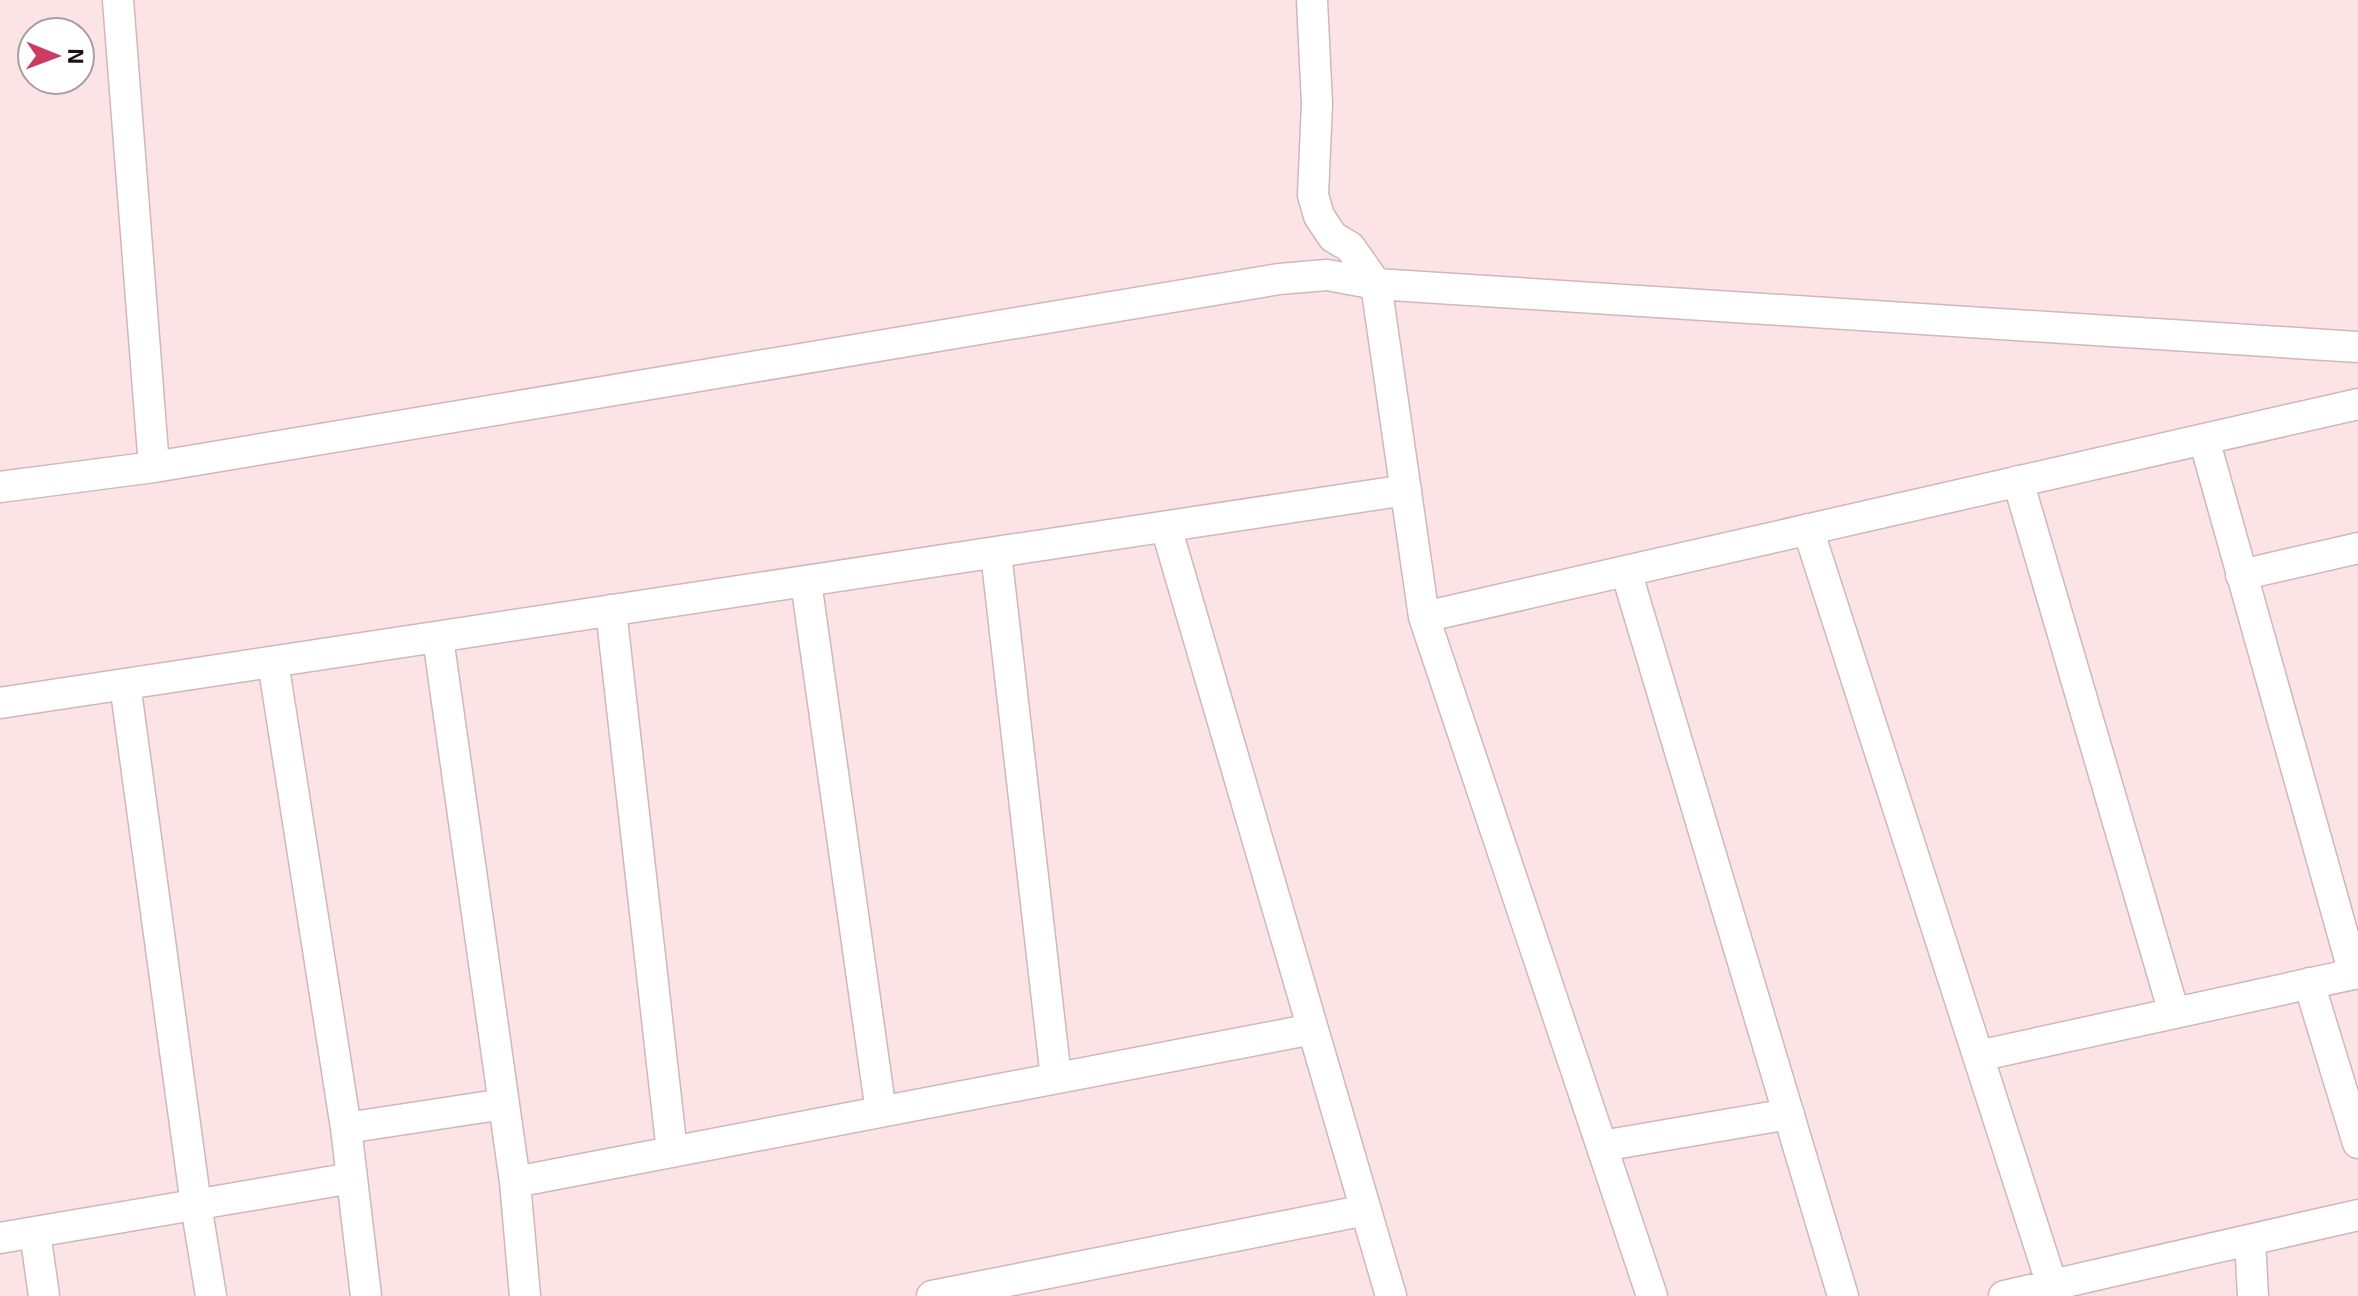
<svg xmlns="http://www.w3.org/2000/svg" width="2358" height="1296" font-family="'Exo 2',sans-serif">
<rect width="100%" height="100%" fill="#fce4e6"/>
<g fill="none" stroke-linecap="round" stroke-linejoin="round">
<defs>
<path id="minor" d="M118,0L154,467
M1312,0L1317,104L1313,195L1319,216L1333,237L1350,247L1376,284L1424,617L1652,1296
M2204,439L2354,974
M2018,481L2174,1013
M0,487L154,467L1279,279L1327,275L1376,284L2358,347
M1166,527L1391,1296
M1808,529L2052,1285
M996,553L1056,1078
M1626,571L1843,1296
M2241,575L2358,548
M806,582L881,1112
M611,610L672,1152
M1424,617L2358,404
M438,638L515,1182L525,1296
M273,662L346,1128L366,1296
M125,684L196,1205L211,1296
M0,703L1406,490
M2309,983L2358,1143
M1978,1056L2358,973
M346,1128L504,1104
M1602,1146L1789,1114
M515,1182L1313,1029
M35,1232L44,1296
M0,1238L352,1178
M2250,1240L2253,1296
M932,1296L1366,1210
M2004,1296L2358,1215"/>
</defs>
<use href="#minor" stroke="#cfb7ba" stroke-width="33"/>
<use href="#minor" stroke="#fff" stroke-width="30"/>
</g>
<g transform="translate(56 56) rotate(91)"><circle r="38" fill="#ffffff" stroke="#a4a1a1" stroke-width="2"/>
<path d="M0-6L14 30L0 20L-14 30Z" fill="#cc3c60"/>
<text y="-12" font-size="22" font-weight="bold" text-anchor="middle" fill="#1b1314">N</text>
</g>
</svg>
